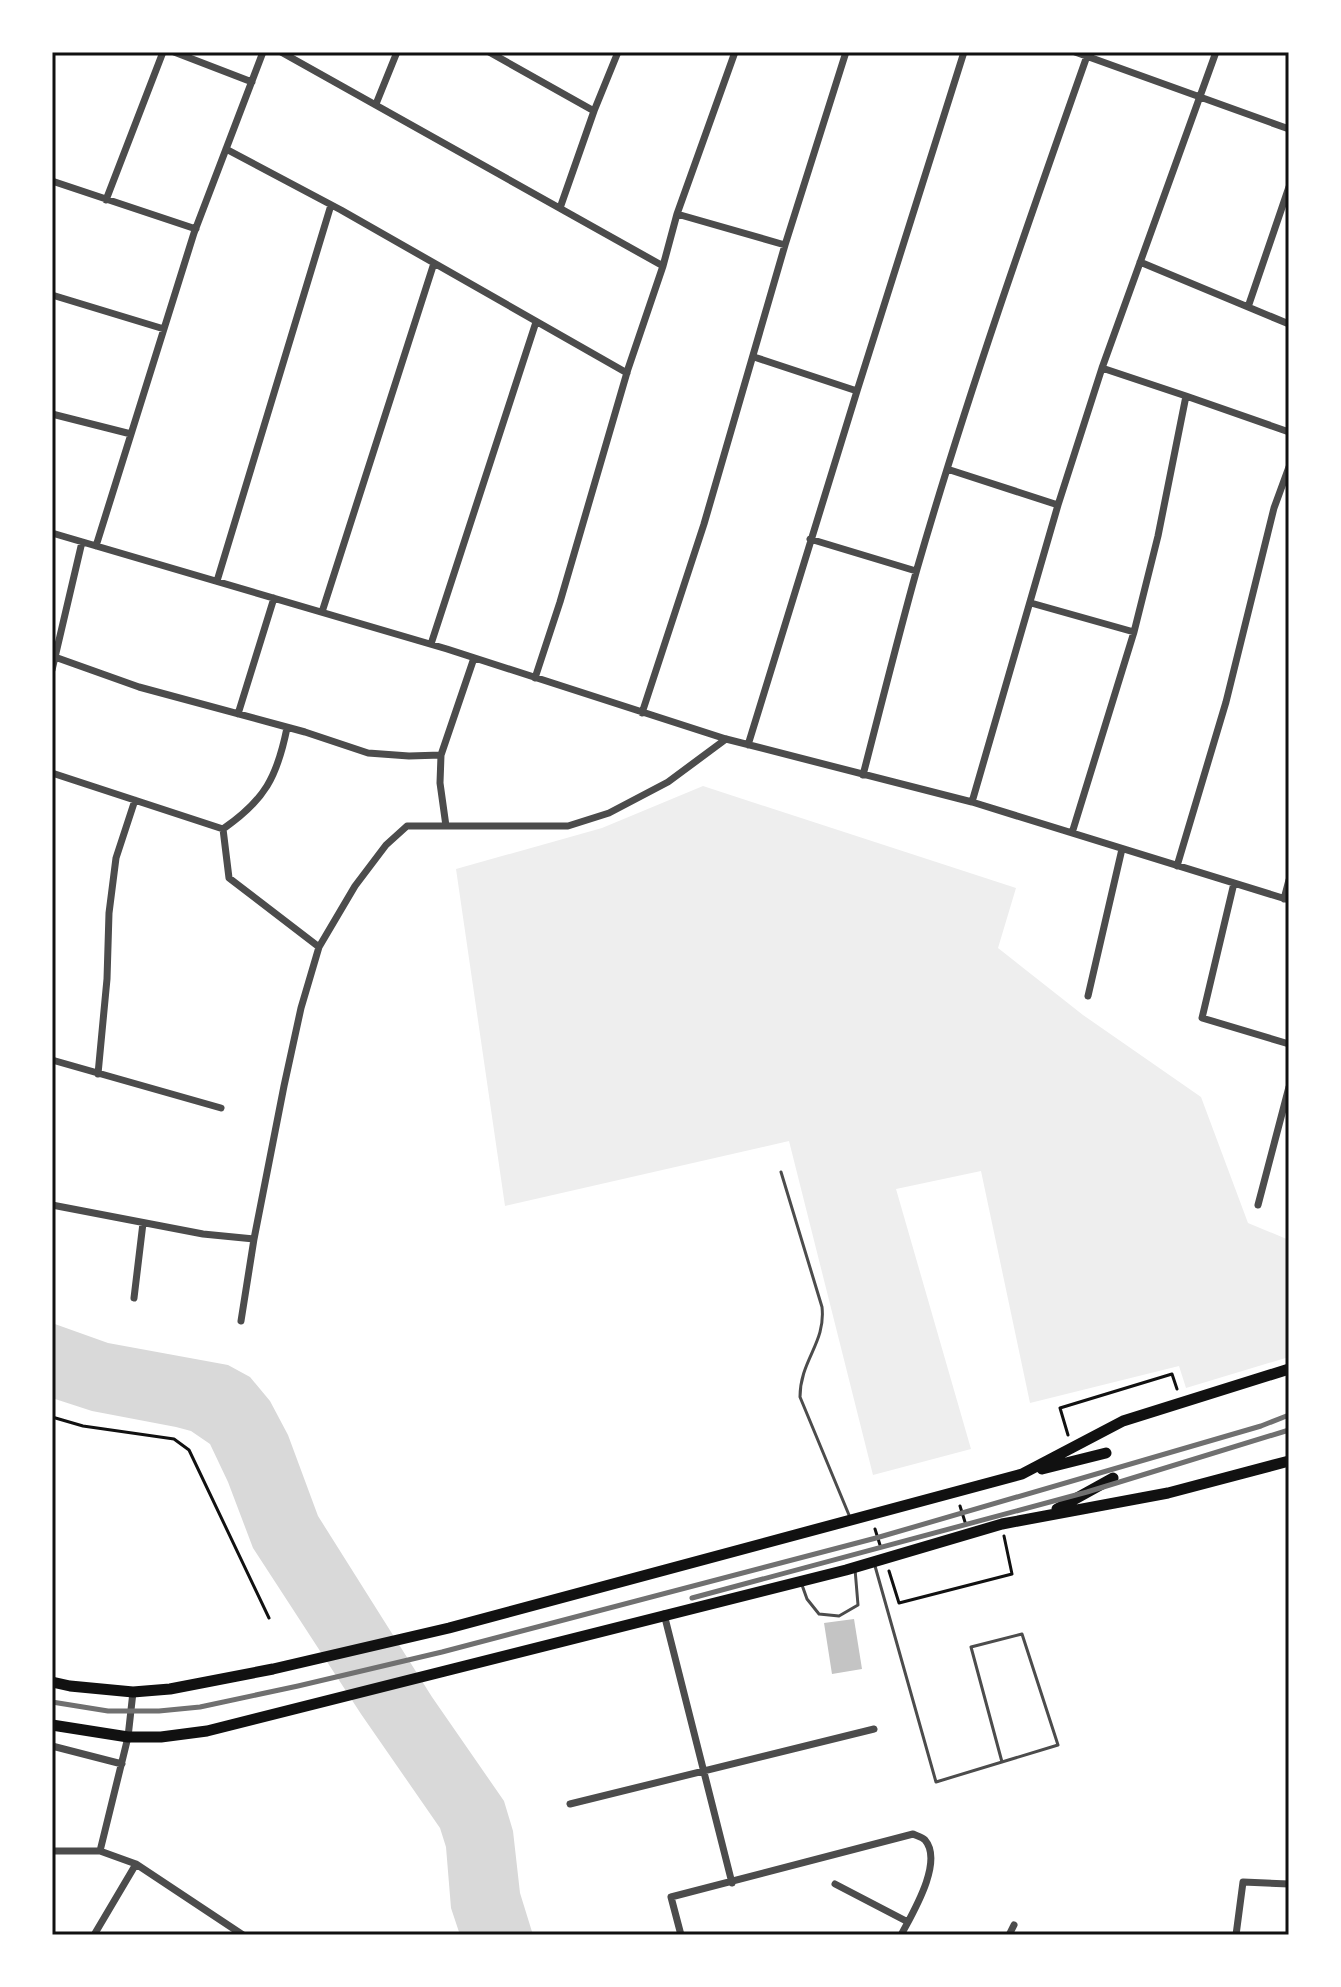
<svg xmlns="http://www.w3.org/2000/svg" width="1341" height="1987" font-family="Georgia,serif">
<rect width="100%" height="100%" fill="#fff"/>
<path fill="#eee" d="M703,786L1016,888L998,948L1083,1015L1201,1097L1248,1223L1289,1240V1357L1186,1388L1179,1366L1030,1403L981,1171L896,1189L971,1449L873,1475L789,1141L505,1206L456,869L602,828Z"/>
<path fill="#d9d9d9" d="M52,1323L108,1343L228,1365L250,1377L270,1401L288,1435L318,1516L432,1697L504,1801L513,1831L520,1893L533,1935H460L451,1908L446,1847L440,1828L361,1714L253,1548L228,1482L210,1444L191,1431L176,1427L92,1411L52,1398Z"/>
<path fill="#c4c4c4" d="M854,1619L862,1669L832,1674L824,1623Z"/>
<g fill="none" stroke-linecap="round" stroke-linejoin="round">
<path stroke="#111" stroke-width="3" d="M52,1417L83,1426L174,1439L189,1450L269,1618
M1068,1435L1060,1408L1172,1374L1177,1389
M960,1506L965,1522
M875,1529L880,1545
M889,1571L899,1603L1012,1574L1004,1536"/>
<path stroke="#4c4c4c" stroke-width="3" d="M781,1172L822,1307C826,1343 800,1360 800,1397L849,1515
M875,1566L936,1782L1058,1745L1022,1634L971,1647L1002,1762
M802,1585L807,1599L819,1614L839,1616L858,1605L855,1569"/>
<path stroke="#4c4c4c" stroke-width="7" d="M174,52L252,82
M281,52L663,266L677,214L735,52
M489,52L594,111L618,52
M1075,52L1289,129
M376,104L397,52
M226,149L341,210L627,373
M52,181L196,229
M106,200L163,52
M560,208L594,111
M677,214L785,245L846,52
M1140,262L1289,324
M52,295L164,329
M1248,307L1289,187
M857,391L964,52
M1186,396L1289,432
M52,414L131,434
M947,469L1058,505
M52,533L447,649L726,739L972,802L1289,900
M810,539L916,571
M96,546L194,233L263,52
M217,581L331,205
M1031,603L1134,632
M322,612L434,263
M431,644L536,322
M52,656L139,687L305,732L368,753L409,756L441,755L474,658
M52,670L82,542
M535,678L560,602L628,369L663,266
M642,713L704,524L785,245
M238,714L274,598
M748,745L857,391L754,357
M441,755L440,783L446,826
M52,773L223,829L229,878L319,947
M863,775C881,706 898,637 917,569C967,396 1027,226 1087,56
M972,802L1058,505L1102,368L1216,52
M223,829C265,800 277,777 287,728
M1072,833L1134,632L1158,536L1186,396L1102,368
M1177,866L1226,702L1274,508L1289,467
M1234,883L1202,1018L1289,1044
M1284,899L1289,880
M1088,996L1122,849
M52,1060L221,1108
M98,1074L107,979L109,913L116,858L135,800
M52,1205L203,1234L254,1239
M1258,1205L1289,1087
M134,1298L143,1223
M241,1321L254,1239L284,1086L301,1008L319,947L355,886L386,845L407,826H568L609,813L668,782L726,739
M664,1614L732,1883
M52,1746L122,1764
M570,1804L874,1729
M52,1851H100
M136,1864L243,1935
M835,1884L908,1922
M94,1935L136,1864L100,1851L128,1737L133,1692
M681,1935L671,1897L913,1834C917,1836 922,1837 925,1840C944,1862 912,1914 901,1935
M1009,1935L1014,1925
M1236,1935L1243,1882L1289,1884"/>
<path stroke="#111" stroke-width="11" d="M1042,1469L1106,1453
M1057,1509L1113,1478
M52,1682L70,1686L133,1692L170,1689L273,1669L449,1628L1022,1474L1123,1421L1289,1369
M52,1725L128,1737H161L207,1731L846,1570L1002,1524L1168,1493L1289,1461"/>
<path stroke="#707070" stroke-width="5" d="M692,1598L1087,1492L1289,1430
M52,1702L108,1711H159L200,1707L298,1686L442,1652L876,1538L1261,1426L1289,1415"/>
</g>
<rect width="1341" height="1987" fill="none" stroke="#ffffff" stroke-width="108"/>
<rect x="54" y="54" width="1233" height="1879" fill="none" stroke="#111" stroke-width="3"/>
</svg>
